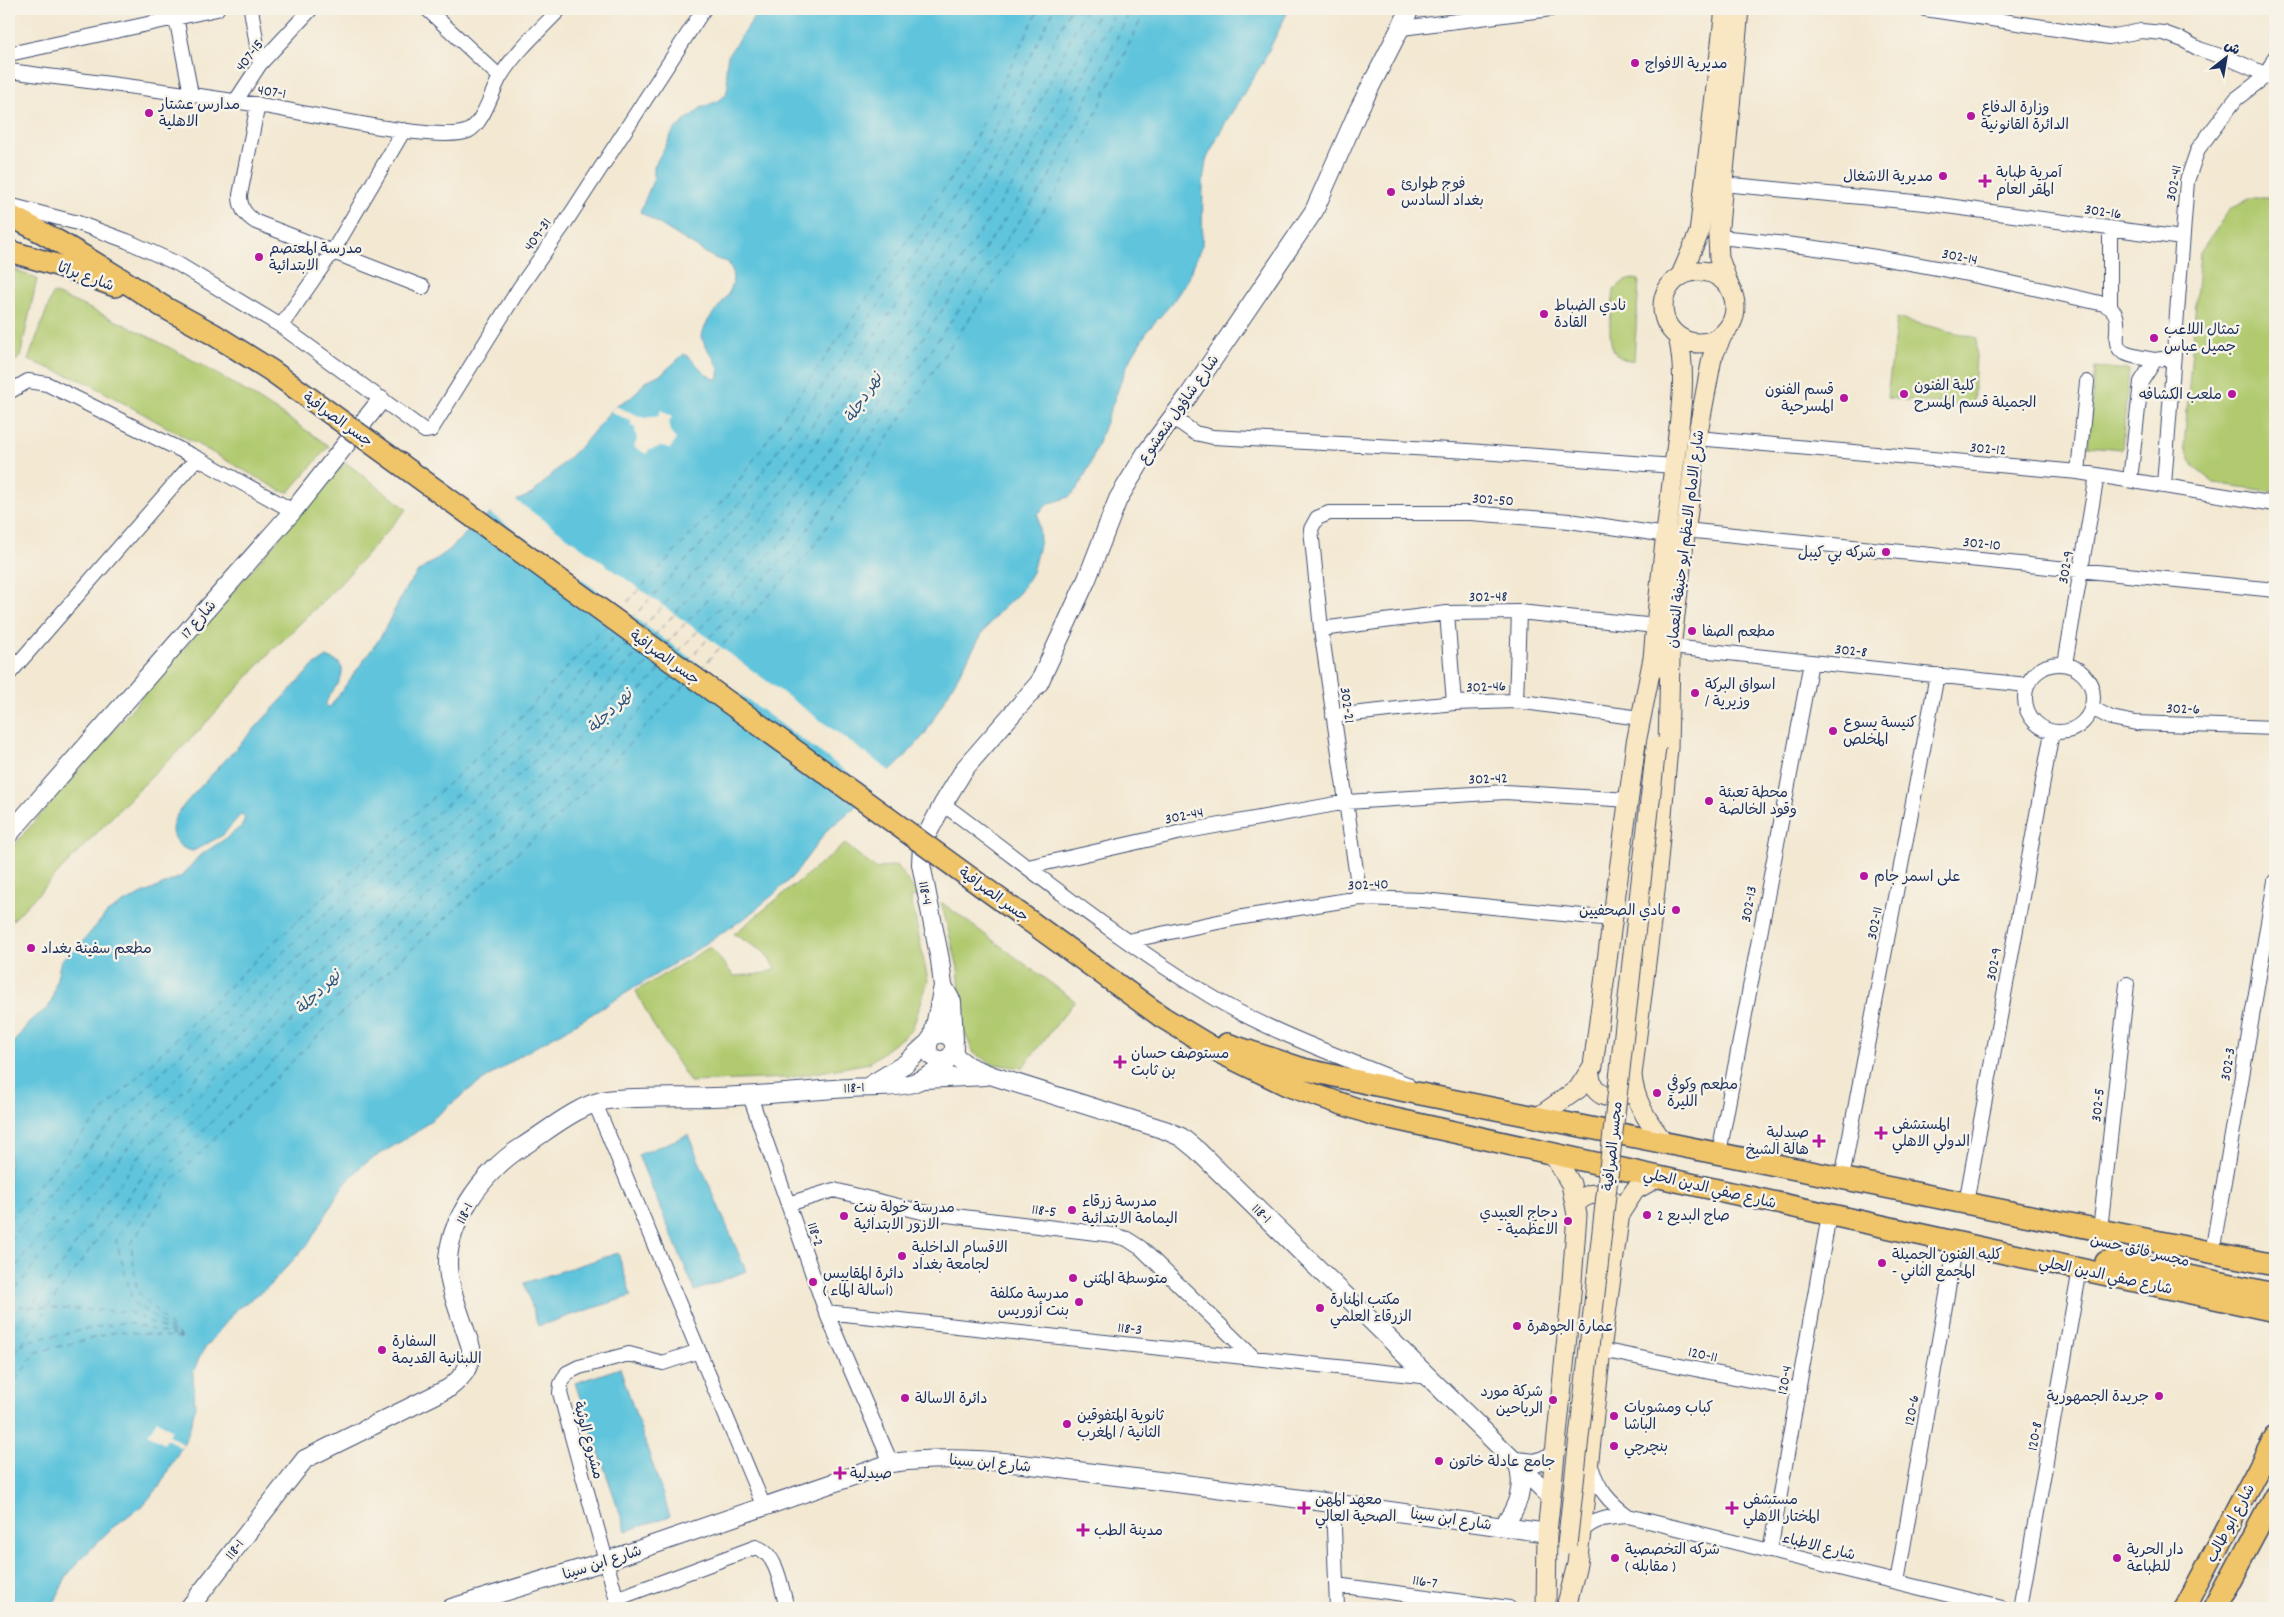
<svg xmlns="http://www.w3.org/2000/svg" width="2284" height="1617" font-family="Dekko,'Playpen Sans Arabic',sans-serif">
<rect width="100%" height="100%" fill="#f7f3e8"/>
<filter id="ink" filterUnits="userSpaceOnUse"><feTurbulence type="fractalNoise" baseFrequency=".02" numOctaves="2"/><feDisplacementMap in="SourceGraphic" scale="10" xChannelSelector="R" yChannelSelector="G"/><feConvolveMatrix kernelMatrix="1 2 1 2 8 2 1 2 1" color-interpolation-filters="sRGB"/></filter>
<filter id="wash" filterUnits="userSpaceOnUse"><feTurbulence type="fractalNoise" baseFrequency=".0096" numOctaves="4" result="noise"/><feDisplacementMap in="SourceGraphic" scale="20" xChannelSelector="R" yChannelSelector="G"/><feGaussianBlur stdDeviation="1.12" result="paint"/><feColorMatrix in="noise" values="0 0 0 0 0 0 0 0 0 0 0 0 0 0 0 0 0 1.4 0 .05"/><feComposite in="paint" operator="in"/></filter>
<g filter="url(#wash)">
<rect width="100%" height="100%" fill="#f3e8d2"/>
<path fill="#b1ca6f" stroke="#667c66" d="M2249,198H2275V492L2214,483L2195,468L2184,447L2200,252L2230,209Z
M9,267L37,279L20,357L9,367Z
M1632,279L1639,280L1634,360C1599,363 1612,313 1614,290L1623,282Z
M53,293C150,332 243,386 329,446L289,492L281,491L88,383L28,360Z
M1897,318L1977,338L1973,407L1887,398Z
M2095,367L2129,370L2122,449L2088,446Z
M345,462L407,509L340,584L266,657L194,736L138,790L9,924V851Z
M845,844L876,869L896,865L918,895L911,898L928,981L912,1030L869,1063L788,1078L690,1082L652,1023L636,991L710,947L734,976L762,974L776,969L764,952L734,934Z
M941,902L1075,1001L1022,1068L992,1064L974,1053L963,1030L958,968Z"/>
<path fill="#5fc4dc" stroke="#3d7a9d" d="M760,9H1289L1263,62L1224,125L1206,160L1203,182L1202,245L1187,281L1172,303L1148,330L1128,363L1089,467L1078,488L1069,497L1048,504L1038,514L1040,541L1032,572L1020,592L998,613L983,632L925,734L902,760L874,784L854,808L827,830L794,875L773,895L745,918L691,953L579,1022L523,1054L470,1089L415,1133L362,1165L343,1186L309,1243L268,1287L237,1309L202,1352L193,1372L195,1408L188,1435L159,1487L144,1504L112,1528L78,1562L66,1577L52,1608H9V1048L32,1019L48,1008L52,1000L61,960L78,947L107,913L123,903L182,876L199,856L225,839L242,826L245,817L241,814L223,835L193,851C186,850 180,847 176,841C165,826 180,810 190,798L312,667L327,657L339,663L342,668C344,683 328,692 325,706L330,707L380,638L407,586L418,572L448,551L465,534L495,510L532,494L586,441L615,406L632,397L646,381L663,373L684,354C696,360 705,379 718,379C724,363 705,352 702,337C706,307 747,295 728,262L714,258L640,212L654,178V167L674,130L702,107L716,102L726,95L728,86L726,67L728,55Z
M688,1135L746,1271L695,1291L638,1155Z
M618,1253L631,1296L538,1326L524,1283Z
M620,1368L670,1516L626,1531L575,1383Z"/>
<path fill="#f3e8d2" d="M615,406L644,418L658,416L661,410L672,417L669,422L672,435L676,439L670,449L664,446L649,450L646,454L634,447L637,440L635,428L630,425L632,422L610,411Z
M514,499L704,635L891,772L872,790L489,512Z
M157,1420L172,1430L169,1435L183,1444L181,1448L167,1439L164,1444L148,1434Z"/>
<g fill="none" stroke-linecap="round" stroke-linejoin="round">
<path stroke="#2c547e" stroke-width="1" stroke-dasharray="6 5" stroke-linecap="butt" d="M620,610L731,492L966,157L1039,9
M631,619L742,501L979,161L1054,9
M642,628L753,510L993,165L1070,9
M654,636L763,518L1007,169L1085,9
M666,644L775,528L1021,173L1100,9
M678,652L786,537L1034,177L1116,9
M687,661L797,545L1047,181L1131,9
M700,669L808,554L1061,185L1146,9
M9,1219L107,1107L274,942L512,726L606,626
M9,1240L116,1118L282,953L522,736L618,633
M9,1275L126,1129L291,964L532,746L629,642
M9,1297L135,1139L299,975L541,755L639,651
M9,1311L18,1306L129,1312L177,1335
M180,1336L137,1291L131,1244L172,1181L334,1020L581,795L685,685
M9,1337L144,1150L308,986L551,766L651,660
M182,1338L133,1302L116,1240L163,1171L325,1009L571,785L674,675
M21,1346L32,1340L125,1322L176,1336
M9,1353L17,1348
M9,1361L154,1161L316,997L561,776L663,667
M9,1388L37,1352L121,1331L181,1338"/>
</g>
</g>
<g filter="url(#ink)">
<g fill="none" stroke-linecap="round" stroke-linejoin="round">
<defs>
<path id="minor" d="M251,9L260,64
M427,9L500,77
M1925,9L2109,37L2141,31L2164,33L2183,40L2199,49L2235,61L2274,78
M176,17L191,94
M1402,28L1551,9
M9,54L217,9
M9,71C92,82 176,91 259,105C297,111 441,144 468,131C483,124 492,91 500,77C515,52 540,30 560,9
M235,102L260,64L311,9
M258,104L240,195C240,208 245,215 256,222L423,287
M1722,184L1925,203L2182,238
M9,205L78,223L127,241L178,264L281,326L425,431L431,430L520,287L565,223L704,9
M1718,237C1848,248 1977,274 2104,304C2131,316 2105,344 2125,353C2133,357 2146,358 2155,360
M2110,307V228
M281,326L333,251L404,130
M9,392L28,381L47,384L197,458L293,511
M1172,417L1195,433L1213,437L1468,451L1674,466
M1697,438L2078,472L2275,504
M2078,472L2087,382
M2130,480L2141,382L2155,360L2162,359
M2164,485L2187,181L2198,149L2236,99L2266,76L2275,57
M1685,530L2275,590
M1447,613L1454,703
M1321,629L1447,613L1519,612L1656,626
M1672,647L2027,685
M2025 698a34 34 0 1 1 68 0a34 34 0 1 1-68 0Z
M2065,664L2097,475
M9,674L197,458
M1516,701L1519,612
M2092,708L2111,718L2136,723L2275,728
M1333,716L1454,703L1516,701L1640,718
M943,804C1030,868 1115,938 1207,994C1267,1031 1342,1057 1407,1084
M1028,867L1182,832L1347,802L1505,792L1629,800
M1360,898L1321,629L1311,529L1317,518L1329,513H1471L1569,521L1667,535
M1128,941L1237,918L1360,898L1423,900L1612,919
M750,1096L826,1312L891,1463
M595,1103L764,1507
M1719,1153L1811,662
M1842,1178L1937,675
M1966,1203L2052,732
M788,1204L834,1190L922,1212L1113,1235L1127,1239L1141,1248L1254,1358
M2100,1230L2127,984
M2212,1253L2275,881
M826,1312L1430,1377
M1601,1350L1799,1390
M1591,1466C1598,1489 1609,1502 1628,1516
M1333,1502L1337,1608
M1581,1532C1595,1518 1609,1517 1628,1516L2002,1608
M1770,1551L1829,1215
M1897,1582L1956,1243
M1336,1585L1509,1608
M616,1599L756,1547C778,1554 781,1588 787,1608
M619,1608L560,1393L561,1384L567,1373L579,1367L629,1354L663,1363L699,1351
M2020,1608L2080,1269"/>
<path id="tertiary" d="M9,834L293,511L381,400
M943,986L952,1002L954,1041
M928 1047a13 13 0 1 1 26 0a13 13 0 1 1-26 0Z
M933,1036L943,986L940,960L921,864L922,844L943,804L965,768L1039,683L1087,579L1118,499L1146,453L1189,395L1314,211L1359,109L1410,9
M952,1054L968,1066L993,1076L1165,1130L1181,1137L1197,1150L1551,1497
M924,1079L986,1076
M869,1086L905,1064L928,1043
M1516,1461L1536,1463L1555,1455
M1503,1526C1518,1508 1526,1484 1517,1462
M189,1608L305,1459L449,1388C464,1376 471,1367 471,1348C464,1324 453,1300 449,1276C441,1228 484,1170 522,1147C546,1132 579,1104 607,1100C642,1096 679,1098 713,1097C759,1096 804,1091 849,1088C870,1086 892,1089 913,1083C926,1078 942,1070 949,1058
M451,1608L606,1561L891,1463C966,1452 1041,1467 1116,1476C1260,1492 1404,1513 1547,1533"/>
<path id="secondary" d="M1663 307a36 36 0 1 1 72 0a36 36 0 1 1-72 0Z
M1681,275L1699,233L1725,9
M1730,288L1719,258L1718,237L1739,9
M1652,671C1657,603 1666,534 1674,466C1679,424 1688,378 1678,337
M1668,672L1697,438L1712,358L1723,334
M1590,1075C1592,1096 1614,1105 1630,1090
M1538,1117L1578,1089L1593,1066L1636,743L1653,658
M1664,1142C1648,1123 1634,1101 1632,1075L1656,882L1668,748L1670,659
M1576,1204C1588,1190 1606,1191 1616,1205
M1546,1608L1547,1533L1570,1307L1577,1215L1571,1184L1553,1154
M1566,1608L1577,1564L1581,1532L1601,1350L1620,1213L1635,1190L1658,1177"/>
<path id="primary" d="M9,215C62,242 112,272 162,306
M9,251L60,266L115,286
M1162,1017L1223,1054L1289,1086L1372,1114L2000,1252L2275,1311
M1227,1044L1303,1069L1376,1085L2275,1265
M2106,1262L2141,1266L2275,1294
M2185,1608L2275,1437
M2215,1608L2275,1496"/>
</defs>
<use href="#minor" stroke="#3b4b6f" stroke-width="16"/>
<use href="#tertiary" stroke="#3b4b6f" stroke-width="20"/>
<use href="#secondary" stroke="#3b4b6f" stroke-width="21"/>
<use href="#primary" stroke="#3b4b6f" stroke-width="24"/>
<use href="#minor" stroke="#fff" stroke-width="14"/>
<use href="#tertiary" stroke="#fff" stroke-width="18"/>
<use href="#secondary" stroke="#f9e7c3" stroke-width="19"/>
<use href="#primary" stroke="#f0c469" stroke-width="21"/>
<defs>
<path id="secondary-bridge" d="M1567,1545L1656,747"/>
<path id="primary-bridge" d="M162,306L213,334L272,371L1162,1017"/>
</defs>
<use href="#secondary-bridge" stroke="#3b4b6f" stroke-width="21" stroke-linecap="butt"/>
<use href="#primary-bridge" stroke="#3b4b6f" stroke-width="24" stroke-linecap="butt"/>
<use href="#secondary-bridge" stroke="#f9e7c3" stroke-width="19"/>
<use href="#primary-bridge" stroke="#f0c469" stroke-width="21"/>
</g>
</g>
<g fill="#b5179e" stroke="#f7f3e8" stroke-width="2">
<circle cx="1635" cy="63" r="5"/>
<circle cx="149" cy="113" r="5"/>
<circle cx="1971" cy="116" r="5"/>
<circle cx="1943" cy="176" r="5"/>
<path d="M1982.5 173.5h5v5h5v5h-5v5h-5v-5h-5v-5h5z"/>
<circle cx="1391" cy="192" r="5"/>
<circle cx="259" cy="257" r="5"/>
<circle cx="1544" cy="314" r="5"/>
<circle cx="2154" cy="338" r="5"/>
<circle cx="1904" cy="394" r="5"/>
<circle cx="2232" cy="394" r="5"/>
<circle cx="1844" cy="398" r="5"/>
<circle cx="1886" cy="552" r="5"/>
<circle cx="1692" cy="631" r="5"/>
<circle cx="1695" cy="693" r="5"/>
<circle cx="1833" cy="731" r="5"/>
<circle cx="1709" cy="801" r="5"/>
<circle cx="1864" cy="876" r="5"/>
<circle cx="1676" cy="910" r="5"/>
<circle cx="31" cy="948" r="5"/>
<path d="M1117.5 1054.5h5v5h5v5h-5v5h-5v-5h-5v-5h5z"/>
<circle cx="1657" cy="1093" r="5"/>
<path d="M1878.5 1125.5h5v5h5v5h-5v5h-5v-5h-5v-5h5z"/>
<path d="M1816.5 1133.5h5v5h5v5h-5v5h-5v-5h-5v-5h5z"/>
<circle cx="1072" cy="1210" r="5"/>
<circle cx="1647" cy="1215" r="5"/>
<circle cx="844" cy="1216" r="5"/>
<circle cx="1568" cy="1221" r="5"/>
<circle cx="902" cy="1256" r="5"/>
<circle cx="1882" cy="1263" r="5"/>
<circle cx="1073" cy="1278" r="5"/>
<circle cx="813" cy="1282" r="5"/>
<circle cx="1079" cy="1302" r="5"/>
<circle cx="1320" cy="1308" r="5"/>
<circle cx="1517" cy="1326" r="5"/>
<circle cx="382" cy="1350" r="5"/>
<circle cx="2159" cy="1396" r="5"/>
<circle cx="905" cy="1398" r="5"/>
<circle cx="1553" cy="1400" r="5"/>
<circle cx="1614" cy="1416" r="5"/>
<circle cx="1067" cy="1424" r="5"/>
<circle cx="1614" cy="1446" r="5"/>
<circle cx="1439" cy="1461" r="5"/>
<path d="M837.5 1465.5h5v5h5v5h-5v5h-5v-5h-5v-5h5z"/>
<path d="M1301.5 1500.5h5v5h5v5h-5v5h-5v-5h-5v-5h5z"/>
<path d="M1729.5 1500.5h5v5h5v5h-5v5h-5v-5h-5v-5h5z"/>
<path d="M1080.5 1522.5h5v5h5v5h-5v5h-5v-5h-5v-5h5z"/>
<circle cx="1615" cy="1558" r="5"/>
<circle cx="2117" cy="1558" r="5"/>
</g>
<g text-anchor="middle" stroke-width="5" stroke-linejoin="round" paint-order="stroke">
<g font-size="15" fill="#1b2f5e" stroke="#f7f3e8">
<text transform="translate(249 55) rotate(-52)" y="5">407-15</text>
<text transform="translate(272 91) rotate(9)" y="5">407-1</text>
<text transform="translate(2173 183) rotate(-80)" y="5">302-41</text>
<text transform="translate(2103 211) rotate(8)" y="5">302-16</text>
<text transform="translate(537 234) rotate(-55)" y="5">409-31</text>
<text transform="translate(1960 256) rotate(11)" y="5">302-14</text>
<text transform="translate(86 276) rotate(20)" y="5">شارع براثا</text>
<text transform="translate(1178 409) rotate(-55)" y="5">شارع شاؤول شعشوع</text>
<text transform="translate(338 419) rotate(36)" y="5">جسر الصرافية</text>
<text transform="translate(1988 448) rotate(5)" y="5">302-12</text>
<text transform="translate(1493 499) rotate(4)" y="5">302-50</text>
<text transform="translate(1685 539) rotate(-83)" y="5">شارع الامام الاعظم ابو حنيفة النعمان</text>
<text transform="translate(1982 543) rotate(6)" y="5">302-10</text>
<text transform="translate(2065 567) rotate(-80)" y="5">302-9</text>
<text transform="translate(1488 596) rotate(-1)" y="5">302-48</text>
<text transform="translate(198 619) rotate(-49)" y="5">شارع 17</text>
<text transform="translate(1851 650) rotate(6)" y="5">302-8</text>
<text transform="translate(665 657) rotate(36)" y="5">جسر الصرافية</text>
<text transform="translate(1486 686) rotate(-2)" y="5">302-46</text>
<text transform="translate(1348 705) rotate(82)" y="5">302-21</text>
<text transform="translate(2183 708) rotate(2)" y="5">302-6</text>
<text transform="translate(1488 778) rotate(-2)" y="5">302-42</text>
<text transform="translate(1184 815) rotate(-11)" y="5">302-44</text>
<text transform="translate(1368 884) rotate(-2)" y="5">302-40</text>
<text transform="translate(926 893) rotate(79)" y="5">118-4</text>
<text transform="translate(994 894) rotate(36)" y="5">جسر الصرافية</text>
<text transform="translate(1748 904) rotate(-80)" y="5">302-13</text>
<text transform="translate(1874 923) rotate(-79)" y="5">302-11</text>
<text transform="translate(1993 964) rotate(-80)" y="5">302-9</text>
<text transform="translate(2227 1064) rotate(-81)" y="5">302-3</text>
<text transform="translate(854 1087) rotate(-4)" y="5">118-1</text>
<text transform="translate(2097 1105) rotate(-84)" y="5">302-5</text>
<text transform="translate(1612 1146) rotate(-84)" y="5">مجسر الصرافية</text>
<text transform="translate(1710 1188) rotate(13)" y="5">شارع صفي الدين الحلي</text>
<text transform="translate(1044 1210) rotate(7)" y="5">118-5</text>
<text transform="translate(464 1213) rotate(-65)" y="5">118-1</text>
<text transform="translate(1262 1213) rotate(44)" y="5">118-1</text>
<text transform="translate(816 1234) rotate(71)" y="5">118-2</text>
<text transform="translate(2140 1250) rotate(13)" y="5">مجسر فائق حسن</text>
<text transform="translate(2106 1275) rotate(12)" y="5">شارع صفي الدين الحلي</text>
<text transform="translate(1130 1328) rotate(6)" y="5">118-3</text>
<text transform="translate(1703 1354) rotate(12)" y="5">120-11</text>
<text transform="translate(1784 1380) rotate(-80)" y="5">120-4</text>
<text transform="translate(1911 1410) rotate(-80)" y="5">120-6</text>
<text transform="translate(2034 1436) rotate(-80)" y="5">120-8</text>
<text transform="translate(589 1440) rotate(75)" y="5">مشروع الوثبة</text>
<text transform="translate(990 1463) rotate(5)" y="5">شارع ابن سينا</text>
<text transform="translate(1451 1519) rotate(8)" y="5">شارع ابن سينا</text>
<text transform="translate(2230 1523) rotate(-62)" y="5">شارع ابو طالب</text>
<text transform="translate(1819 1546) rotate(14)" y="5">شارع الاطباء</text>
<text transform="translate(234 1549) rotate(-53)" y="5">118-1</text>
<text transform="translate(602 1562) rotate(-18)" y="5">شارع ابن سينا</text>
<text transform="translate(1425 1581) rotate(8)" y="5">116-7</text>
</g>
<g font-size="15" fill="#1b2f5e" stroke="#f7f3e8" text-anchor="start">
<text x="1645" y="68">مديرية الافواج</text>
<text x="159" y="109">مدارس عشتار<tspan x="159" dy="17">الاهلية</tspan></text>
<text x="1981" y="112">وزارة الدفاع<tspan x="1981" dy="17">الدائرة القانونية</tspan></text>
<text x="1996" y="177">آمرية طبابة<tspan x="1996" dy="17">المقر العام</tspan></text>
<text x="1933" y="181" text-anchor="end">مديرية الاشغال</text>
<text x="1401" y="188">فوج طوارئ<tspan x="1401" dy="17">بغداد السادس</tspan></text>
<text x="269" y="253">مدرسة المعتصم<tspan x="269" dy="17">الابتدائية</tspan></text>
<text x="1554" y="310">نادي الضباط<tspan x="1554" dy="17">القادة</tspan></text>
<text x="2164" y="334">تمثال اللاعب<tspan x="2164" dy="17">جميل عباس</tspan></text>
<text x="1914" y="390">كلية الفنون<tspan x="1914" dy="17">الجميلة قسم المسرح</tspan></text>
<text x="1834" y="394" text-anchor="end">قسم الفنون<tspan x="1834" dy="17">المسرحية</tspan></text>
<text x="2222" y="399" text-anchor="end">ملعب الكشافه</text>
<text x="1876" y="557" text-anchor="end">شركه بي كيبل</text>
<text x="1702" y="636">مطعم الصفا</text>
<text x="1705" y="689">اسواق البركة<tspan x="1705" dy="17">/ وزيرية</tspan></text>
<text x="1843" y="727">كنيسة يسوع<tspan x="1843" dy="17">المخلص</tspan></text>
<text x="1719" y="797">محطة تعبئة<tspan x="1719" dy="17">وقود الخالصة</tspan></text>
<text x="1874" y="881">علی اسمر جام</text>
<text x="1666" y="915" text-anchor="end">نادي الصحفيين</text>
<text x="41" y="953">مطعم سفينة بغداد</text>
<text x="1131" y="1058">مستوصف حسان<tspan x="1131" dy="17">بن ثابت</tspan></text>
<text x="1667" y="1089">مطعم وكوفي<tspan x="1667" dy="17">الليرة</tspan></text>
<text x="1892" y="1129">المستشفى<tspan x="1892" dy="17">الدولي الاهلي</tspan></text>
<text x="1809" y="1137" text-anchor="end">صيدلية<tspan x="1809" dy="17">هالة الشيخ</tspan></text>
<text x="1082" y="1206">مدرسة زرقاء<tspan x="1082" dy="17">اليمامة الابتدائية</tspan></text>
<text x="854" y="1212">مدرسة خولة بنت<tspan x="854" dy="17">الازور الابتدائية</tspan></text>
<text x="1558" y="1217" text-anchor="end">دجاج العبيدي<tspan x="1558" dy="17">- الاعظمية</tspan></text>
<text x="1657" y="1220">صاج البديع 2</text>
<text x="912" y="1252">الاقسام الداخلية<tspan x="912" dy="17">لجامعة بغداد</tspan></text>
<text x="1892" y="1259">كليه الفنون الجميلة<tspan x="1892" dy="17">- المجمع الثاني</tspan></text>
<text x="823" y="1278">دائرة المقاييس<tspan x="823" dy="17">( اسالة الماء)</tspan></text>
<text x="1083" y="1283">متوسطة المثنى</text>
<text x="1069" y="1298" text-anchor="end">مدرسة مكلفة<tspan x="1069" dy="17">بنت أزوريس</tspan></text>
<text x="1330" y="1304">مكتب المنارة<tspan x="1330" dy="17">الزرقاء العلمي</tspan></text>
<text x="1527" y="1331">عمارة الجوهرة</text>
<text x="392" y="1346">السفارة<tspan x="392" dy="17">اللبنانية القديمة</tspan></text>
<text x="1543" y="1396" text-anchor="end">شركة مورد<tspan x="1543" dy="17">الرياحين</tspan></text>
<text x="2149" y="1401" text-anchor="end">جريدة الجمهورية</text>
<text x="915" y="1403">دائرة الاسالة</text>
<text x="1624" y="1412">كباب ومشويات<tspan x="1624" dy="17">الباشا</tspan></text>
<text x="1077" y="1420">ثانوية المتفوقين<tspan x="1077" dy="17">الثانية / المغرب</tspan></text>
<text x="1624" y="1451">بنچرچي</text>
<text x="1449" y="1466">جامع عادلة خاتون</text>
<text x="850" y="1478">صيدلية</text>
<text x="1315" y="1504">معهد المهن<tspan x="1315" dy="17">الصحية العالي</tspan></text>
<text x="1743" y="1504">مستشفى<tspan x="1743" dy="17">المختار الاهلي</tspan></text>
<text x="1094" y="1535">مدينة الطب</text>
<text x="1625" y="1554">شركه التخصصية<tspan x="1625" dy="17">( مقابله )</tspan></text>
<text x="2127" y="1554">دار الحرية<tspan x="2127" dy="17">للطباعة</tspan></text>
</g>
<g font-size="16" font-style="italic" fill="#2c547e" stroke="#f7f3e8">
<text transform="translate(862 397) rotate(-57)" y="6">نهر دجلة</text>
<text transform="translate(609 710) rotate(-44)" y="6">نهر دجلة</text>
<text transform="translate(317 991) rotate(-44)" y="6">نهر دجلة</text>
</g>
</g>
<rect width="2284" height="1617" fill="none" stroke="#f7f3e8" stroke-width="30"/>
<g transform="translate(2226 58) rotate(31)" stroke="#f7f3e8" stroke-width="4" paint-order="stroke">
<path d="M0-4L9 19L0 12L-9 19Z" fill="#1b2f5e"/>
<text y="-8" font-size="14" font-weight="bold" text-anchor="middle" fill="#1b2f5e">ش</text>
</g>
</svg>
